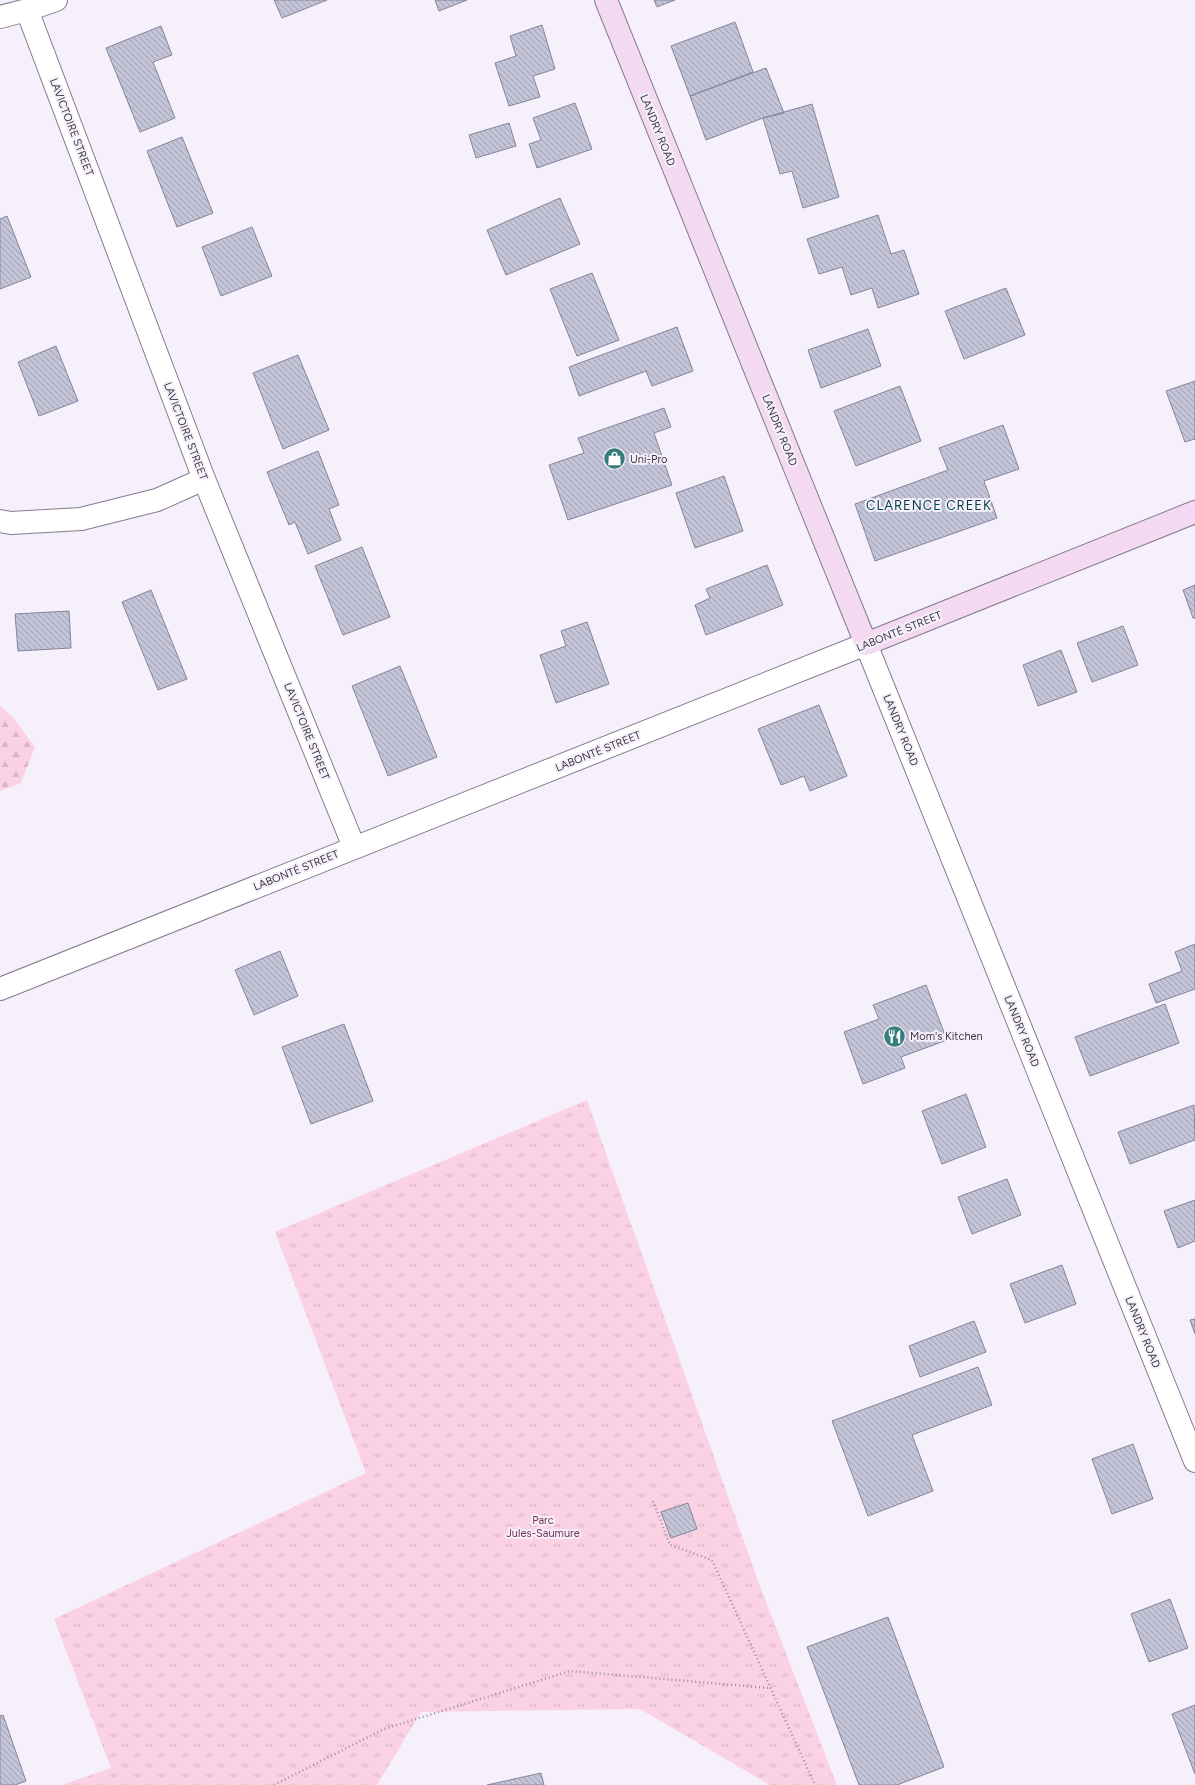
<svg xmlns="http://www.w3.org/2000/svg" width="1195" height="1785" font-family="Figtree,sans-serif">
<defs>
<pattern id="forest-firs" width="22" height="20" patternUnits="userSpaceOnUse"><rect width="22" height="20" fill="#fbd2e3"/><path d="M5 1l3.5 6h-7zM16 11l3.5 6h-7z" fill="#d8b5c4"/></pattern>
<pattern id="park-tufts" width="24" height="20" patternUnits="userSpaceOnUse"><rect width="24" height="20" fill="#fbd2e3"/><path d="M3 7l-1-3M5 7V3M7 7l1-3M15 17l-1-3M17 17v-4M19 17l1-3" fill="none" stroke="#d8b5c4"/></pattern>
<pattern id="building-back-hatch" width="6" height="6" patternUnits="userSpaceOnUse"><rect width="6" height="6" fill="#c3c4d8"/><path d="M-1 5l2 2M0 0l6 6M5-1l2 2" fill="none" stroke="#a0a0b1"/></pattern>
</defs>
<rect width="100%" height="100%" fill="#f6f0fc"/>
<path fill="url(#forest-firs)" d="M0,706L13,717L35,747L21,783L0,791Z"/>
<path fill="url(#park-tufts)" d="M587,1100L761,1589L837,1785H770L640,1709L421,1712L377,1785H62L111,1768L54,1619L366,1473L275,1232Z"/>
<path fill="url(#building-back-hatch)" stroke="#848598" d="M274,0H327L282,18Z
M435,0H467L439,11Z
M654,0H675L657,7Z
M735,22L753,72L690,96L671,46Z
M542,25L555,69L533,76L540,97L509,106L495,63L516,56L510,36Z
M161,26L172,55L153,62L175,118L140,132L106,48Z
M766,68L784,113L763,118L706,140L690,96Z
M575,103L592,149L537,168L529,144L541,140L533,118Z
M812,104L839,197L803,208L792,171L780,174L763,118Z
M509,123L516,146L476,158L469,135Z
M182,137L213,213L177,227L147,151Z
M560,198L580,244L506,275L487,230Z
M878,215L891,254L904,250L919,294L878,308L872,288L851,295L842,267L819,274L807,239Z
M7,216L31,277L0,289V219Z
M252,227L272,276L221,296L202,247Z
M592,273L619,340L577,356L550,289Z
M1006,288L1025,335L964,359L945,311Z
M677,327L693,371L652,386L646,371L579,396L569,367Z
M868,329L881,366L821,388L808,350Z
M56,346L78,401L39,416L18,362Z
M298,355L329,430L283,449L253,373Z
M1195,381V439L1185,442L1166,391Z
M900,386L921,441L856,466L834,411Z
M664,408L671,427L654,433L672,485L568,520L549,465L584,453L578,438Z
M1003,425L1019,469L984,481L997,518L875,561L855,504L948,470L939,448Z
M318,451L339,505L329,509L341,540L308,554L295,522L289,525L267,472Z
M724,476L743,531L695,548L676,493Z
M362,547L390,617L343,635L315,566Z
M767,565L783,605L706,635L695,605L710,598L706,589Z
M1195,585V618H1193L1183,590Z
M151,590L187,679L158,690L122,602Z
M69,611L71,648L18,651L15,614Z
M587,622L609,684L556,703L540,655L566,646L561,631Z
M1123,626L1138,665L1092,682L1077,643Z
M1061,650L1077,692L1038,706L1023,665Z
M400,666L437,757L388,776L352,686Z
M819,705L847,776L810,791L804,776L781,785L758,729Z
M1195,944V989L1156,1003L1149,984L1182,971L1175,952Z
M280,951L298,996L254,1015L235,970Z
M926,985L947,1040L901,1057L905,1068L863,1084L844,1032L879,1019L873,1005Z
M1165,1004L1179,1043L1090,1076L1075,1037Z
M344,1024L373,1101L311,1124L282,1047Z
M966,1094L986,1147L942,1164L922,1111Z
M1194,1105L1195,1140L1130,1164L1118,1132Z
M1007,1179L1021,1215L972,1234L958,1197Z
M1195,1200V1241L1178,1248L1164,1211Z
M1062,1265L1076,1304L1025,1323L1010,1284Z
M1195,1319V1334L1190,1320Z
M974,1321L986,1352L920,1377L909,1346Z
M978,1367L992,1405L912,1435L933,1491L868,1516L832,1421Z
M1133,1444L1153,1499L1112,1514L1092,1459Z
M688,1503L697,1529L671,1538L661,1512Z
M1170,1599L1188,1648L1149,1662L1131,1614Z
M888,1617L944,1767L897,1785H859L807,1647Z
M1195,1705V1774L1172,1714Z
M3,1715L26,1781L15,1785H0V1716Z
M541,1773L544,1785H487Z"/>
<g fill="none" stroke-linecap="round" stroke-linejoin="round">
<defs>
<path id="minor" d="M27,10L204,479L354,847
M0,17L27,10L56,0
M0,521L11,523L81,519L157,500L204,479
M866,644L1195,1461"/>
<path id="tertiary" d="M0,989L866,644"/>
<path id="secondary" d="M606,0L866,644L1195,512"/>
</defs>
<use href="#minor" stroke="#847c8d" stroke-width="24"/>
<use href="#tertiary" stroke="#847c8d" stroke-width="24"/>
<use href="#secondary" stroke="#847c8d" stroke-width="24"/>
<path stroke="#97929c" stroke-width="2.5" stroke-dasharray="1 3" stroke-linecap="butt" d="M653,1501L670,1545L712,1560L815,1785
M274,1785L384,1729L570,1671L769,1688"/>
<use href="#minor" stroke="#fff" stroke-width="22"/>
<use href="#tertiary" stroke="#fff" stroke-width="22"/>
<use href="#secondary" stroke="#f3daf2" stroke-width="22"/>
</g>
<defs>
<symbol id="shop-disc" viewBox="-11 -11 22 22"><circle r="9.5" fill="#367e7b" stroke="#f6f0fc"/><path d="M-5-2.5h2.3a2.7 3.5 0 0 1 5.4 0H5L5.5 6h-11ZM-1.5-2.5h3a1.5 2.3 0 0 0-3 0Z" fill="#fff"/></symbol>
<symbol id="restaurant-disc" viewBox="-11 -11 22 22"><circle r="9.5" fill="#367e7b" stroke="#f6f0fc"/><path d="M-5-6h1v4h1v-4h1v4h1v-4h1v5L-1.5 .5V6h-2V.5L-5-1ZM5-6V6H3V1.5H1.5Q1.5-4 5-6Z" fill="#fff"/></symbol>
</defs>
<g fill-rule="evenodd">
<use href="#shop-disc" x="602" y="446" width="25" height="25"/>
<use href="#restaurant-disc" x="882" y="1024" width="25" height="25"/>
</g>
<g text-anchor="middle" stroke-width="4" stroke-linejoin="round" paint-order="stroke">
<g font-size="11" fill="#3c3840" stroke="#f6f0fc">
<text transform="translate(72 127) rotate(69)" y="4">LAVICTOIRE STREET</text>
<text transform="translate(658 130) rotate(68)" y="4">LANDRY ROAD</text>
<text transform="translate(780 430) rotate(68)" y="4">LANDRY ROAD</text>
<text transform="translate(186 431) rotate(69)" y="4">LAVICTOIRE STREET</text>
<text transform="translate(899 631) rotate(-22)" y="4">LABONTÉ STREET</text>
<text transform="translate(901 730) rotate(68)" y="4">LANDRY ROAD</text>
<text transform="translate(307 731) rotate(68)" y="4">LAVICTOIRE STREET</text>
<text transform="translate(598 751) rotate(-22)" y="4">LABONTÉ STREET</text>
<text transform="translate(296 870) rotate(-22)" y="4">LABONTÉ STREET</text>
<text transform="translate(1022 1031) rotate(68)" y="4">LANDRY ROAD</text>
<text transform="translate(1143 1332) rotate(68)" y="4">LANDRY ROAD</text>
</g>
<g font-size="11" fill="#3c3840" stroke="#f6f0fc" text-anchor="start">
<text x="630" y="463">Uni-Pro</text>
<text x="910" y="1040">Mom's Kitchen</text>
</g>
<g font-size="11" fill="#773054" stroke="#f6f0fc">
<text x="543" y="1524">Parc<tspan x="543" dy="13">Jules-Saumure</tspan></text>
</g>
<g font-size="13" letter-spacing="1" fill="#004240" stroke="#f6f0fc">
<text x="929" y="510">CLARENCE CREEK</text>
</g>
</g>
</svg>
